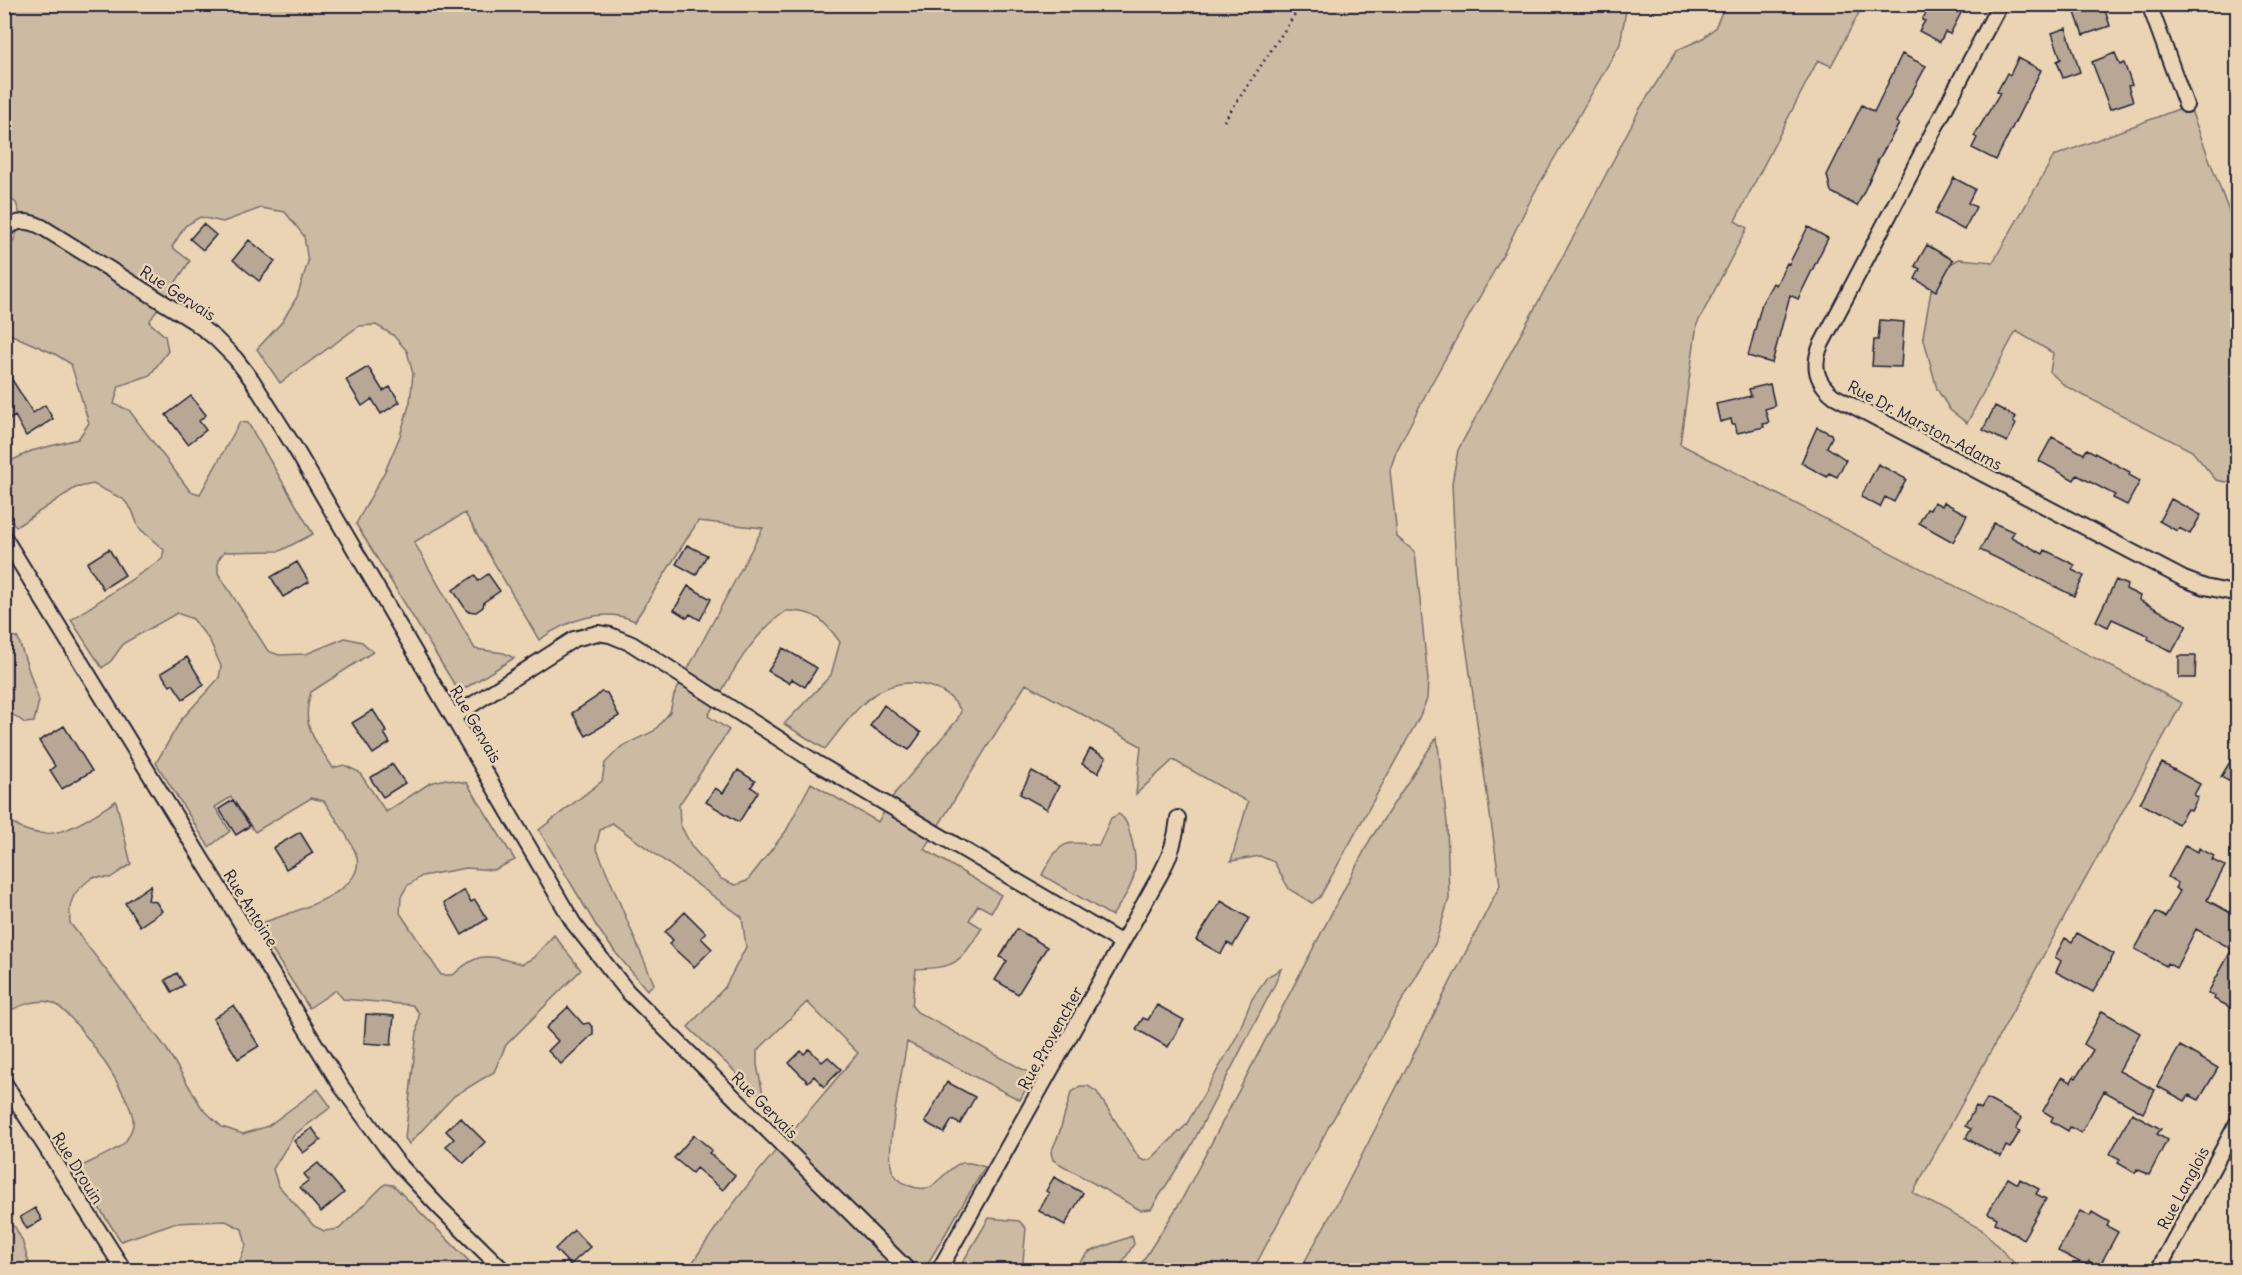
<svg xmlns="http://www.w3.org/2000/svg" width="2242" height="1275" font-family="Delius,sans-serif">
<rect width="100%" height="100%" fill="#ead4b3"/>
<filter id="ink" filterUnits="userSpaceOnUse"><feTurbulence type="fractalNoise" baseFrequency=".0167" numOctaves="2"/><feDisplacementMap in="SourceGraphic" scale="12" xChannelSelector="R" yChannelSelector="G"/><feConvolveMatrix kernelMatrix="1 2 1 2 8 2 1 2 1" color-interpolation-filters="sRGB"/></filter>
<g filter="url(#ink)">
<path fill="#cdbaa2" stroke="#786e6e" stroke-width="1.5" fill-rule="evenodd" d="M5,5H1627L1620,44L1532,197L1503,255L1429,388L1396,452L1390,470L1397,537L1415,552L1428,679L1427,699L1419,718L1320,897L1312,903L1289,889L1274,862L1260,856L1231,861L1248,802L1173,760L1136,794L1141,746L1026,684L924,849L1001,895L991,912L978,905L969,920L982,928C959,963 959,967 916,969L912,1006L917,1012L1033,1075L1020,1100L907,1042C903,1068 885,1149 892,1170C897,1183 917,1192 931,1187C934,1185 938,1180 941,1178C959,1161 962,1159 985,1167L924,1270H688C736,1192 799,1124 858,1053L807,1002L757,1051V1065L764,1099L688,1027L725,987L746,947L742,917L612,823L600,830L596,847L654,984L647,990L615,952L597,927L539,830L602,781L605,763L622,746L654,731L670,712L674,695L763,528L698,521L635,621C603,607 567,620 539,640L465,513L414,542L475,649L504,653L514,658L459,692L356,524L386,469L400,436L410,402L413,374L407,351L393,335L376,325L359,326L280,383L257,349L282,322L297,297L308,262L304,236L285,212L261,208L223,222L200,217L185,226L172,247L190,261L149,322L165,336L168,351L150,375L119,386L114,404L129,410L190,491L200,494L240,422L248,423L313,534L280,551L224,552L218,560V573L268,651L279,655L306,654L345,638L362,642L373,652L311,692C300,728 315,739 333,768L344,765L359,772L386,812L430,783L446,779L467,783L515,860L494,870L466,868L422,876L407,886L401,897L400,913L441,975H453C481,949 488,956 522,964L533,958L554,935L581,970L506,1045L494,1072L454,1096L409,1144L405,1138L419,1013L412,1005L343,999L336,990L309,1008L256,925C282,915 365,895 357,858C354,843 333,815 324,801L311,798L255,832L231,797L215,807L230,831L209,847L156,763L181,720L219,678L221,666L210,641L193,619L177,613L124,643L111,661L102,668L71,620L162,559L164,550L139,528L132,510L123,499L93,484L75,488L16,527L5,511V464L31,451L78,439L89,423L71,364L55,354L5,332V257L12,244L22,220L16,203L5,194ZM786,611C815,610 824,620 840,642L831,675L784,724L825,749C851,716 879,671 928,686C942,690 954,698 961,711L957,720L895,793L878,822L811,783L786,831L747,881L735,885L721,879L692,847L680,824L679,805L729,730L708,716C729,678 749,637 786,611Z
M1725,5H1863L1831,66L1818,60L1735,221L1747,228L1697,324L1680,444L2182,703L1913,1193L1981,1229L2021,1270H1300L1341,1196L1500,885L1456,575L1452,483L1458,450L1583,219L1639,110L1677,50L1702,39L1715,28Z
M2189,105L2237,233V484L2216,480L2192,451L2065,386L2050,372L2053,353L2016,331L1967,423L1950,410L1937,389L1923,336L1934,274L1959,259L1993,262L2054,156Z
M10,635L18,638L39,701L34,722L25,723L5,709V639Z
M1437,737L1447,823L1449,899L1435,944L1329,1126L1253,1270H1137L1181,1201L1370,840Z
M116,801L131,864L110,878L93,877C74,891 68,899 70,923L166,1048L202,1108L222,1127L243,1134L268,1126L318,1089L331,1107L294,1135L273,1169L278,1185L314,1226L324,1231L339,1229L385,1184L393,1185L478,1270H436L433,1267L421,1265L416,1270H236L246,1245L242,1229L226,1221L174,1223L121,1241L74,1170C87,1163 114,1152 123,1144C127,1141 133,1128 133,1124C137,1102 73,1011 53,1003C38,997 18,1007 4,1013L5,815C10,819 16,827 23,829C57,844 88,819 116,801Z
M1119,814C1126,819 1128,826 1130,834C1142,872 1133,885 1112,916L1042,875C1049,862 1057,842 1075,843C1083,843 1090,845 1099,845L1111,818Z
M1281,969L1275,984L1190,1148L1151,1209L1140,1210L1053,1160L1051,1152L1059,1134L1071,1093L1080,1086H1088L1097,1092L1139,1158L1144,1161L1151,1159L1186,1125L1237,1036L1252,999L1267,977Z
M989,1218L1019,1221L1026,1228L1023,1261L1027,1270H958Z
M5,1223L15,1227L22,1240L31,1270H5Z
M1132,1236L1134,1244L1118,1270H1073L1089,1252Z"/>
<path fill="#b8a795" stroke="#22223b" stroke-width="1.5" d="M1931,4H1951L1962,11L1950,34L1945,32L1940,42L1919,31L1925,21L1922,20Z
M2072,4H2103L2110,26L2083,35Z
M2066,28L2080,72L2063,78L2057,61L2061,59L2052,33Z
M2115,53L2120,65L2124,63L2132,85L2128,86L2133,101L2110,109L2092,62Z
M1902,54L1926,66L1896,122L1899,124L1877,162H1878L1857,206L1831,192L1827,175L1862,105L1874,112Z
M2018,58L2041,70L1996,160L1972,148L1977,138L1974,136L2000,93L1997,92L2007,73L2010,75Z
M1954,178L1975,189L1968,203L1976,207L1964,230L1935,214Z
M203,224L216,235L203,250L190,239Z
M1808,227L1828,238L1798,299L1790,295L1772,363L1748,356L1762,303L1773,283L1776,285L1787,263L1789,264Z
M249,240L275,261L259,281L233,260Z
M1927,245L1953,260L1936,291L1915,279L1920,269L1915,266Z
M1880,320L1904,322L1901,367L1872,366L1874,340H1878Z
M4,367L33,413L45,405L53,419L26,436L15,416L4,423Z
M368,367L383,391L390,387L400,402L381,414L372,399L362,406L346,380Z
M1770,384L1775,406L1765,409L1769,423L1763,424L1764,427L1737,433L1735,424H1732L1731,419L1720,422L1716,404L1751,396L1749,389Z
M191,396L206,415L199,421L206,430L188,444L166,415Z
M1995,406L2016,417L2013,422L2016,424L2007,442L1983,430Z
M1817,427L1831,434L1832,437L1827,447L1846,460L1837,477L1829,473L1827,477L1801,463Z
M2052,437L2084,454L2087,449L2130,472L2129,475L2140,481L2127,505L2113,498L2115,495L2077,475L2074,480L2039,461Z
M1878,464L1906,479L1894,502L1885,497L1880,507L1861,497Z
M2171,499L2201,515L2190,534L2179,528L2177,531L2159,521Z
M1934,502L1942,506L1944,502L1967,515L1953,542L1919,523L1927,509L1930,510Z
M1994,523L2014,532L2011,537L2043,554L2045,550L2075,565L2072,570L2084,576L2074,596L1980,550Z
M687,545L707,555L696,575L676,564Z
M109,549L125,575L103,589L87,563Z
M297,562L309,582L283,597L271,577Z
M488,574L500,591L484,602L483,607L476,612L467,611L453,590L475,575L478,581Z
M2116,580L2127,585L2126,589L2140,596L2139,600L2187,625L2172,652L2148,639L2149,636L2112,619L2108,627L2096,621Z
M688,586L711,599L700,620L690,614L687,618L674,610Z
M783,648L817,668L805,687L792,679L789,683L768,671Z
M2179,656H2196L2195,678H2179Z
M187,657L204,685L183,699L173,684L170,686L161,673Z
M601,692L607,693L619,716L586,736L572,713L595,698Z
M884,705L921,733L909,750L870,726Z
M373,710L387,732L384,733L390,743L373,754L352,723Z
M64,726L92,771L62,789L50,770L55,766L39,741Z
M2238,748V786L2221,777Z
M1090,749L1106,757L1098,773L1082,764Z
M2162,763L2200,784L2194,795L2198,797L2191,811L2187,809L2178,824L2140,803Z
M392,764L405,783L383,797L370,778Z
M738,770L755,781L751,787L758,792L739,822L706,802L715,788L723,793Z
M1032,771L1059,786L1047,809L1020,794Z
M233,800L250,826L236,835L219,809Z
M300,832L313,853L286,869L273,848Z
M2185,845L2198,852L2199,848L2214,856L2212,860L2225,866L2207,900L2238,917V1011L2214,999L2215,996L2208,993L2232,949L2196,929L2176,968L2167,963L2166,966L2135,949L2156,912L2165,917L2180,891L2175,888L2178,883L2168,877Z
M151,885L148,900L156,902L162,911L140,926L125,903Z
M464,890L471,902L475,900L487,919L462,935L444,903Z
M1221,901L1249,918L1233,946L1227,943L1221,954L1196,940Z
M685,912L706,933L701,938L712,949L694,967L669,944L673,940L665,932Z
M1017,929L1047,947L1018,994L995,980L1007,961L1000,957Z
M2077,933L2114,954L2093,992L2056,972L2061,961L2055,957L2065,938L2072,942Z
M177,973L184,985L172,992L165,980Z
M234,1005L259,1046L238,1059L213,1019Z
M1157,1005L1184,1020L1168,1047L1136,1029L1143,1018L1148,1020Z
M568,1007L583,1024L589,1023L593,1028V1034L561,1064L548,1051L558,1041L546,1028Z
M2102,1011L2140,1033L2119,1071L2155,1090L2143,1113L2104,1091L2081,1133L2070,1127L2068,1131L2051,1121L2053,1117L2043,1111L2062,1077L2071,1082L2074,1076L2076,1078L2093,1050L2084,1044Z
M366,1014L394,1016L391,1045L364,1043Z
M2180,1046L2218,1068L2199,1100L2189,1095L2185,1101L2157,1086Z
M809,1049L822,1062L828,1057L841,1069L824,1087L814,1076L808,1082L789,1063L801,1051L804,1054Z
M947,1082L975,1097L960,1124L952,1120L944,1133L925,1122Z
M1987,1099L2022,1118L2016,1129L2020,1131L2010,1148L2006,1146L2001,1157L1966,1138L1971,1129L1965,1126L1976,1106L1981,1109Z
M2132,1113L2161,1129L2157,1134L2167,1140L2149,1175L2137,1169L2135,1173L2118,1163L2120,1159L2110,1154Z
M460,1117L485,1142L464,1163L446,1146L454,1139L446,1131Z
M312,1128L321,1140L303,1153L294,1141Z
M694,1135L712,1150L709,1153L735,1175L723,1190L696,1168L692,1173L674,1158Z
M318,1163L344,1193L321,1212L300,1187L309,1180L304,1174Z
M1054,1177L1083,1193L1065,1225L1039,1211L1049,1193L1046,1191Z
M2008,1178L2018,1184L2020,1179L2039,1189L2036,1194L2046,1199L2023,1239L1995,1223L1997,1218L1988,1213Z
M35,1208L42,1220L27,1229L20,1217Z
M2080,1211L2090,1216L2092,1212L2109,1222L2107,1226L2118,1232L2099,1267L2089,1261L2087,1266L2058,1251Z
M574,1230L590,1247L570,1265L555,1249Z"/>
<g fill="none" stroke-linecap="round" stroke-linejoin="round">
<defs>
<path id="street" d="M2000,4L1821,345C1812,366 1816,382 1834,396L2184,579L2205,587L2238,594
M2149,4L2186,105
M4,231C16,219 28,220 42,227L193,321L215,338L235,358L252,380L295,448L574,924L628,992L908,1270
M4,537L341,1086L397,1162L439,1207L503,1270
M453,717L574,639L598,633L610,635L632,644L815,762L1122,943
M4,1082L124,1270
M939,1270L1161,873C1171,855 1176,839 1178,818
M2158,1270L2238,1121"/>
</defs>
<use href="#street" stroke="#22223b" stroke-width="18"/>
<path stroke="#22223b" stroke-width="3" stroke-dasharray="1.5 4.5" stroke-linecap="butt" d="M1224,121L1302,4"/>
<use href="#street" stroke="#ead4b3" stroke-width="14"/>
</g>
</g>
<g text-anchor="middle" stroke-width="5" stroke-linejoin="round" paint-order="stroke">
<g font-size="16" fill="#22223b" stroke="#ead4b3">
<text transform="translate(178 293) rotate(33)" y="6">Rue Gervais</text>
<text transform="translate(1925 425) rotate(28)" y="6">Rue Dr. Marston-Adams</text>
<text transform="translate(476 724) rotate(60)" y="6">Rue Gervais</text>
<text transform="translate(251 908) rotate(58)" y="6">Rue Antoine</text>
<text transform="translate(1050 1038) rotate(-61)" y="6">Rue Provencher</text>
<text transform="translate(765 1105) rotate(45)" y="6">Rue Gervais</text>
<text transform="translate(78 1168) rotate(58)" y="6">Rue Drouin</text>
<text transform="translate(2183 1188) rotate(-62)" y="6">Rue Langlois</text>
</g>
</g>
<rect width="2242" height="1275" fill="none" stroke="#ead4b3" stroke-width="24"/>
<rect x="12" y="12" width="2218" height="1251" fill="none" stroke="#22223b" stroke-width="2" filter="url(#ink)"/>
</svg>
